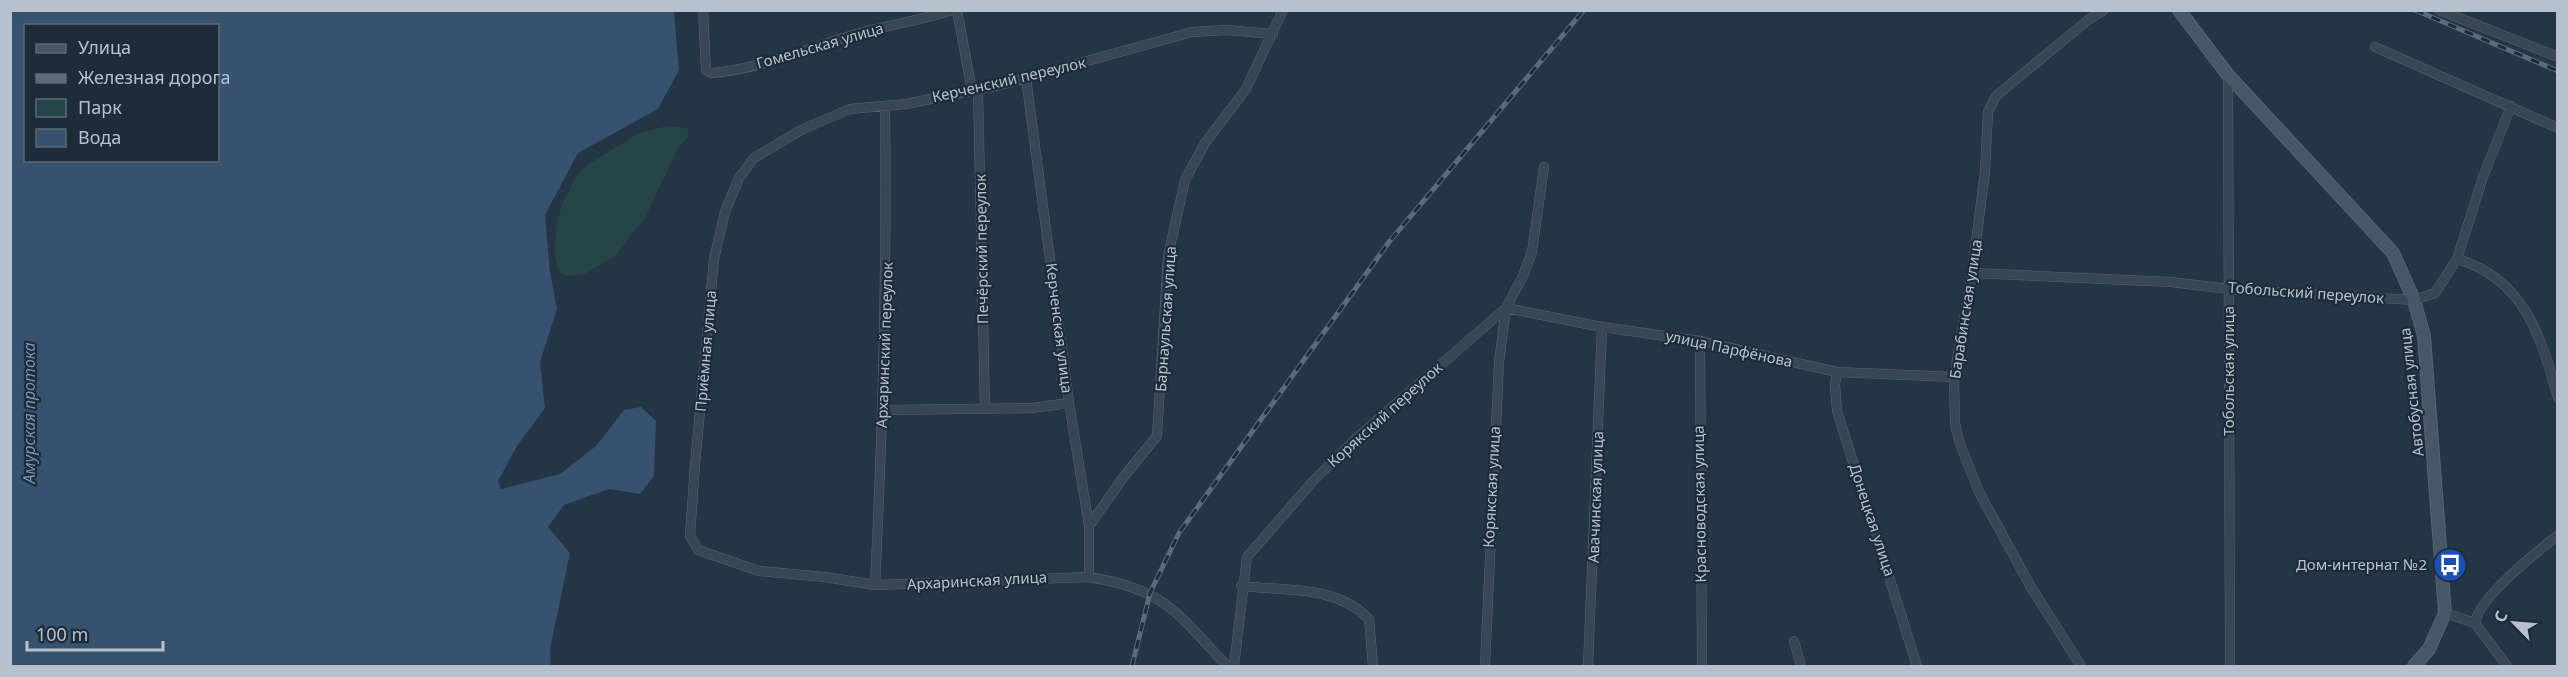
<svg xmlns="http://www.w3.org/2000/svg" width="2568" height="677" font-family="'Noto Sans',sans-serif">
<rect width="100%" height="100%" fill="#243545"/>
<path fill="#264546" d="M667,126L687,128L689,136L678,148L645,218L614,257L584,274L567,276L560,272L555,257L556,227L562,204L576,177L589,164L639,133Z"/>
<path fill="#36526e" fill-rule="evenodd" d="M10,11H674L679,70L658,109L578,153L545,215L550,272L557,309L540,362L545,408L517,446L498,481L501,489L560,474L596,446L624,410L641,407L656,421L654,476L640,494L609,489L564,505L548,527L570,553L550,649L551,666H11ZM26,26H218V160H26Z"/>
<g fill="none" stroke-linecap="round" stroke-linejoin="round">
<defs>
<path id="street" d="M703,10L706,70L711,73C760,69 806,49 853,35C886,25 920,21 952,10
M957,10L972,91
M2439,10L2558,57
M2375,47L2558,128
M2228,75L2230,666
M1026,78L1069,403L1089,526V577
M978,90L985,409
M2457,259C2525,279 2541,337 2558,398
M1972,273L2171,282L2229,289L2414,300L2435,293L2457,259L2483,177L2511,106
M1700,341L1702,666
M1837,372L1835,385L1837,411L1917,666
M883,410L1032,408L1069,403
M1089,526L1125,475L1157,436L1168,256L1185,180L1205,143L1246,89L1283,10
M875,585C883,425 887,266 885,106
M1241,586C1286,591 1336,585 1369,619L1373,666
M2445,613L2475,623L2507,666
M2475,623C2479,597 2536,553 2558,535
M1794,641L1801,666
M1227,666C1177,613 1165,589 1089,577L875,585L825,577L759,571L698,550L690,536L695,465L714,259L725,212L739,178L754,158L803,129L850,109L906,104L1000,85L1192,32L1227,30L1273,34
M1234,666L1247,557L1314,480L1359,436L1506,308L1523,276L1532,252L1544,167
M1485,666L1499,362L1506,308L1602,327L1700,341L1837,372L1954,377
M1588,666L1602,327
M2081,666L2031,587L1979,492L1960,444L1955,424L1954,377L1972,273L1985,172L1988,112L1996,96L2088,20L2104,10"/>
<path id="secondary" d="M2179,10L2228,75L2393,253L2414,300L2424,336L2445,613L2429,649L2414,666"/>
</defs>
<use href="#street" stroke="#586472" stroke-width="10"/>
<use href="#secondary" stroke="#586472" stroke-width="14"/>
<use href="#street" stroke="#394754" stroke-width="9"/>
<use href="#secondary" stroke="#475668" stroke-width="12"/>
<defs>
<path id="rail" d="M2415,10L2558,71
M1132,666L1150,593L1179,533L1389,242L1584,10"/>
</defs>
<use href="#rail" stroke="#5b6b7c" stroke-width="5"/>
<use href="#rail" stroke="#1e2c3a" stroke-width="3" stroke-dasharray="9" stroke-linecap="butt"/>
</g>
<defs>
<symbol id="bus-disc" viewBox="-11 -11 22 22"><circle r="9.5" fill="#1a4fb4" stroke="#1e2c3a"/><path d="M-5-6H5V4H4V6H2V4H-2V6H-4V4H-5ZM-3.5-4V0h7V-4ZM-3.5 1.2v1.5H-2V1.2ZM2 1.2v1.5H3.5V1.2Z" fill="#fff"/></symbol>
</defs>
<g fill-rule="evenodd">
<use href="#bus-disc" x="2431" y="546" width="38" height="38"/>
</g>
<g text-anchor="middle" stroke-width="4.5" stroke-linejoin="round" paint-order="stroke">
<g font-size="15" fill="#b7c1ce" stroke="#1e2c3a">
<text transform="translate(820 46) rotate(-16)" y="5">Гомельская улица</text>
<text transform="translate(1009 80) rotate(-13)" y="5">Керченский переулок</text>
<text transform="translate(982 249) rotate(-91)" y="5">Печёрский переулок</text>
<text transform="translate(2306 293) rotate(4)" y="5">Тобольский переулок</text>
<text transform="translate(1966 309) rotate(-81)" y="5">Барабинская улица</text>
<text transform="translate(1166 319) rotate(-86)" y="5">Барнаульская улица</text>
<text transform="translate(1059 328) rotate(83)" y="5">Керченская улица</text>
<text transform="translate(885 345) rotate(-88)" y="5">Архаринский переулок</text>
<text transform="translate(1729 349) rotate(12)" y="5">улица Парфёнова</text>
<text transform="translate(706 351) rotate(-85)" y="5">Приёмная улица</text>
<text transform="translate(2229 371) rotate(-90)" y="5">Тобольская улица</text>
<text transform="translate(2412 392) rotate(-96)" y="5">Автобусная улица</text>
<text transform="translate(1385 415) rotate(-42)" y="5">Корякский переулок</text>
<text transform="translate(1492 487) rotate(-87)" y="5">Корякская улица</text>
<text transform="translate(1596 497) rotate(-88)" y="5">Авачинская улица</text>
<text transform="translate(1700 504) rotate(-91)" y="5">Красноводская улица</text>
<text transform="translate(1872 520) rotate(72)" y="5">Донецкая улица</text>
<text transform="translate(977 581) rotate(-3)" y="5">Архаринская улица</text>
</g>
<g font-size="15" fill="#b7c1ce" stroke="#1e2c3a" text-anchor="end">
<text x="2427" y="570">Дом-интернат №2</text>
</g>
<g font-size="16" font-style="italic" fill="#7495b4" stroke="#1e2c3a">
<text transform="translate(29 413) rotate(-90)" y="6">Амурская протока</text>
</g>
</g>
<rect width="2568" height="677" fill="none" stroke="#b7c1ce" stroke-width="24"/>
<rect x="24" y="24" width="195" height="138" fill="#1e2c3a" stroke="#5b6875" stroke-width="1.5"/>
<rect x="36" y="44" width="30" height="9" fill="#475668" stroke="#5b6875" stroke-width="1.5"/>
<text x="78" y="54" font-size="18" fill="#b7c1ce">Улица</text>
<rect x="36" y="74" width="30" height="9" fill="#5b6b7c" stroke="#5b6875" stroke-width="1.5"/>
<text x="78" y="84" font-size="18" fill="#b7c1ce">Железная дорога</text>
<rect x="36" y="99" width="30" height="18" fill="#264546" stroke="#5b6875" stroke-width="1.5"/>
<text x="78" y="114" font-size="18" fill="#b7c1ce">Парк</text>
<rect x="36" y="129" width="30" height="18" fill="#36526e" stroke="#5b6875" stroke-width="1.5"/>
<text x="78" y="144" font-size="18" fill="#b7c1ce">Вода</text>
<g transform="translate(2514 623) rotate(295)" stroke="#1e2c3a" stroke-width="4.5" paint-order="stroke">
<path d="M0-4.5L10 22L0 15L-10 22Z" fill="#b7c1ce"/>
<text y="-9" font-size="16" font-weight="bold" text-anchor="middle" fill="#b7c1ce">С</text>
</g>
<path d="M27 641v9h136v-9" fill="none" stroke="#b7c1ce" stroke-width="3"/>
<text x="36" y="641" font-size="18" fill="#b7c1ce" stroke="#1e2c3a" stroke-width="4.5" paint-order="stroke">100 m</text>
</svg>
